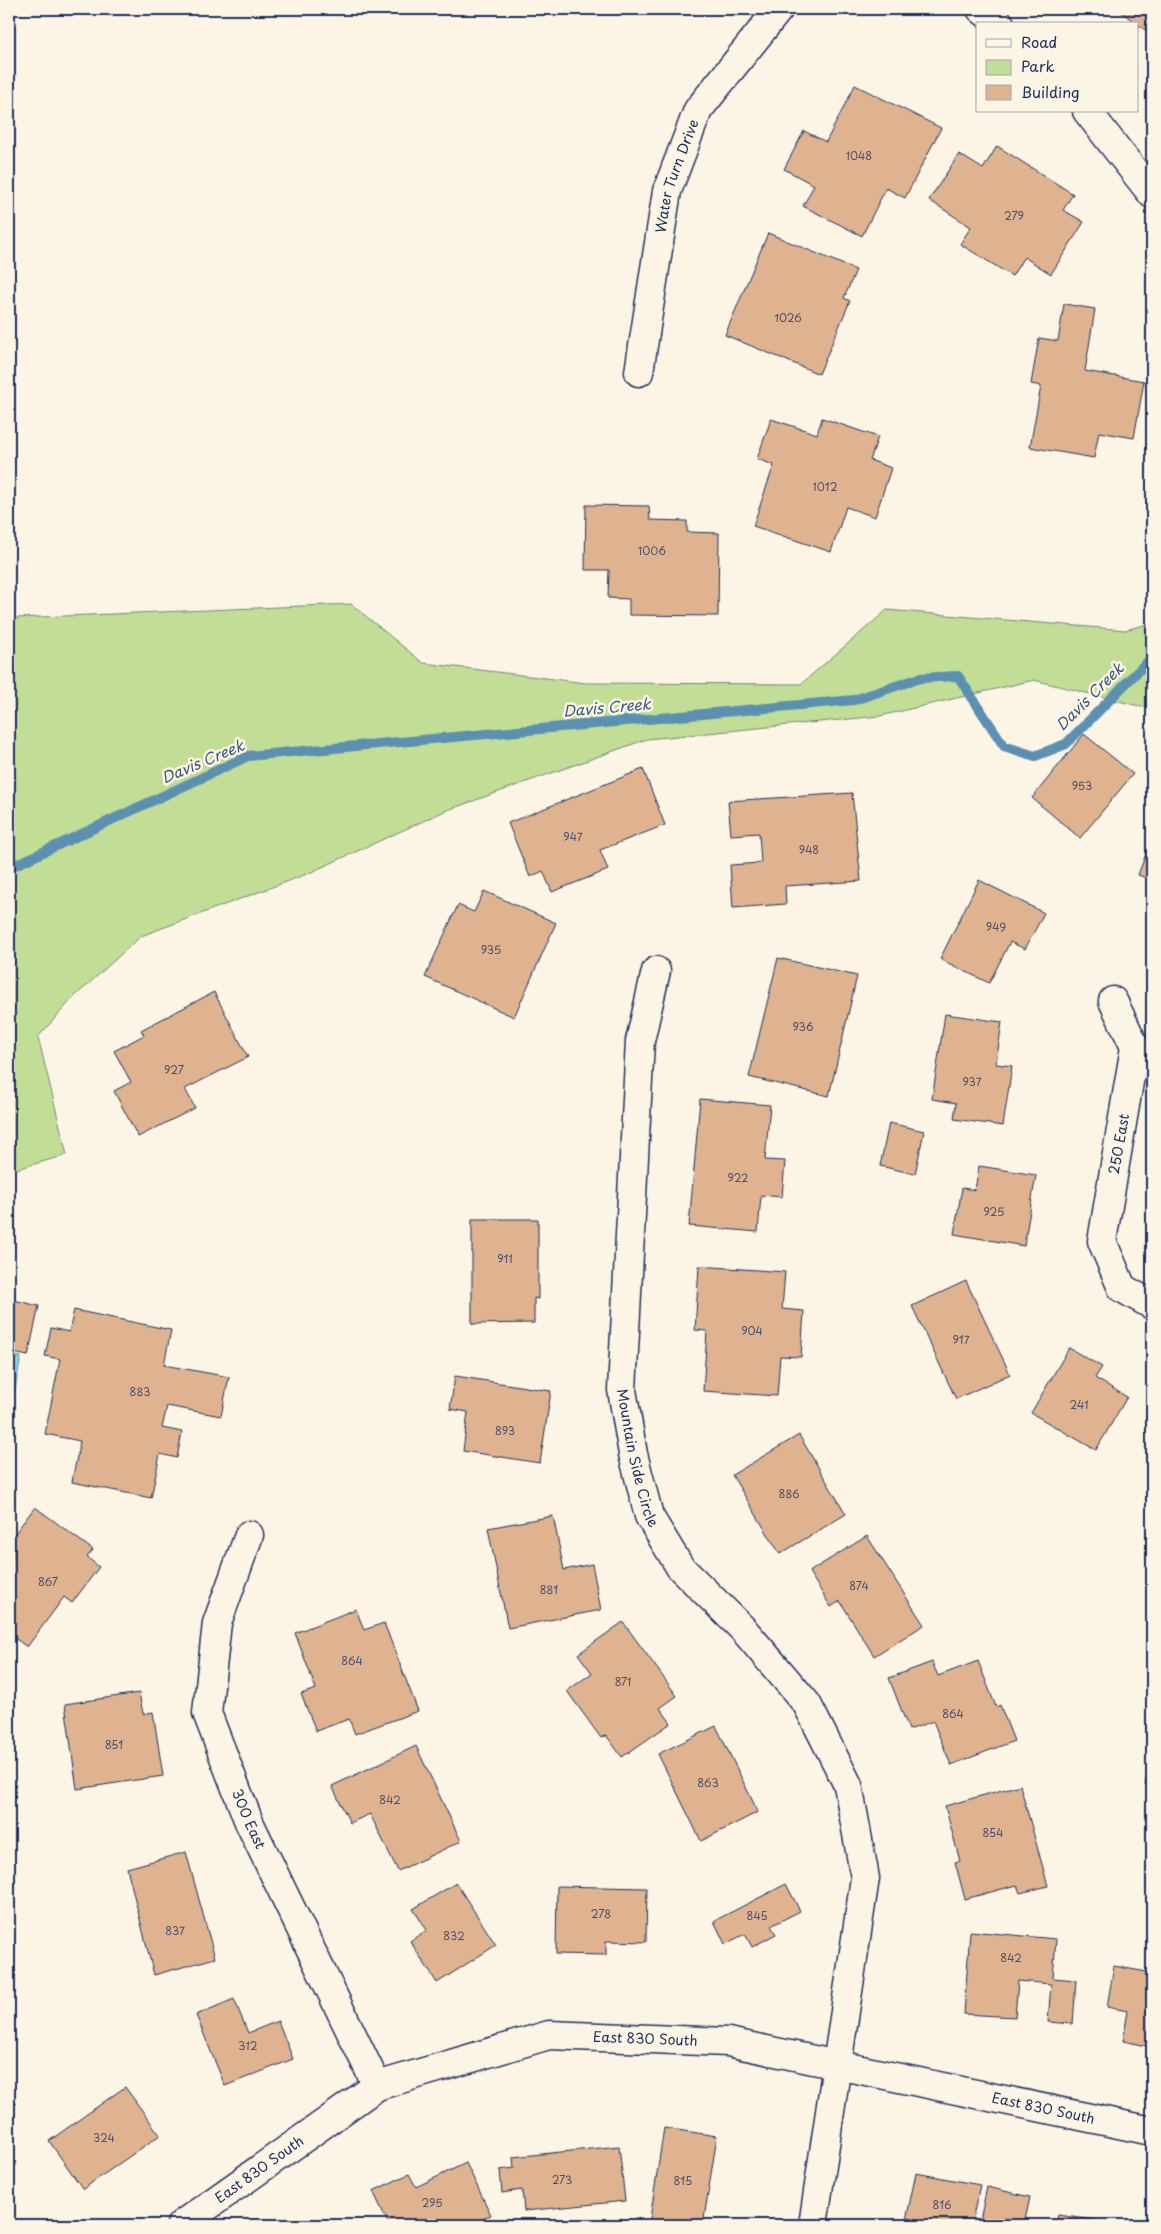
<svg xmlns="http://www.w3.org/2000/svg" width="1161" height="2234" font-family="'Playpen Sans',sans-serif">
<rect width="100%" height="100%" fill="#fcf5e5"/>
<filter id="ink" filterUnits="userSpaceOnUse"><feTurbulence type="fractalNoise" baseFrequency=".02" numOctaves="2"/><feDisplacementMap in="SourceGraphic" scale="10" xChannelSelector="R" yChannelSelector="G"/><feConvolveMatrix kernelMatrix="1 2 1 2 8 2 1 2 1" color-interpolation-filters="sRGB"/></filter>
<g filter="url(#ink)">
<path fill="#c2de96" stroke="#6e867a" d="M351,604L423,663L586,683L801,684L887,610L1125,630L1152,623V707L1147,708L1034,680L880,716L647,739L445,811L307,874L141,936L73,998L38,1037L67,1155L9,1171V624L16,618Z"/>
<path fill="#87d1e8" stroke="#5c90b1" d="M9,1355L21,1357L9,1421Z"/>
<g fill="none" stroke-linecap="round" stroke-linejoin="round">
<path stroke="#5c90b1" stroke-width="10" d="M9,868L248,756L854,700L920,678L958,676L1004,746L1035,756L1066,744L1148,661L1152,662"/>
</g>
<path fill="#dfb38f" stroke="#1b2f5e" d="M1117,9H1152V35Z
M855,85L941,128L905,198L886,188L862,236L803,206L814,185L784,169L804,131L826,142Z
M997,146L1073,194L1063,210L1084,222L1051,274L1024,257L1012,276L960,244L971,227L929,200L959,154L983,169Z
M768,233L856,270L844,298L850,301L819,374L725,335Z
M1064,304L1095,309L1085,371L1144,381L1134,438L1099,432L1094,458L1030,447L1041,386L1031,384L1039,338L1058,341Z
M822,418L878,437L870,460L891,468L875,517L846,507L831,552L753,526L774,465L757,459L771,419L817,434Z
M586,505L649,506L650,520L687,521V532L719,533L718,616L629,615V599L608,598L609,570H585Z
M1084,734L1133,774L1080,838L1032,798Z
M643,769L665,825L600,850L608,870L552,892L543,871L530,877L508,823Z
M852,793L861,881L785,886L786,904L733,908L730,865L761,863L759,833L731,835L728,801Z
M1152,838V880L1138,875Z
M979,880L1044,913L1025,949L1010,942L989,983L940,959Z
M484,891L556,923L514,1017L425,977L458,905L474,912Z
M778,958L857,976L829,1096L749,1077Z
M214,992L248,1057L185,1089L195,1108L138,1137L114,1091L131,1082L114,1051L144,1035L141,1030Z
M945,1014L1002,1022L996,1064L1012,1066L1003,1126L954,1119L956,1103L932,1099Z
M700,1099L770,1105L765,1160L785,1161L782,1197L761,1195L758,1232L689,1226Z
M889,1123L924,1131L915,1174L880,1166Z
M979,1166L1036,1175L1024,1246L954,1234L962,1188L975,1190Z
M472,1219H538V1299L534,1298V1323L472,1324Z
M699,1266L785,1272L782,1309L804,1311L801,1357L780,1356L777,1396L703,1391L707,1331L695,1330Z
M966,1281L1010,1374L956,1399L912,1306Z
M9,1299L39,1306L28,1356L9,1352Z
M74,1310L171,1330L164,1365L229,1377L221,1416L167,1406L162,1428L182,1432L177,1458L160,1454L151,1498L72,1482L80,1441L45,1434L60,1359L45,1356L51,1328L69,1332Z
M1069,1348L1102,1367L1095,1378L1127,1397L1096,1450L1031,1413Z
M455,1376L551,1391L540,1463L463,1451L468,1412L450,1409Z
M799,1435L846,1514L780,1554L732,1475Z
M35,1507L93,1550L87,1557L99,1567L72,1603L64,1597L27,1647L9,1634V1563L15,1555L9,1550V1541Z
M553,1516L564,1570L592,1564L601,1610L508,1628L488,1528Z
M867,1536L924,1625L874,1656L840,1601L831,1607L809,1572Z
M356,1609L364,1630L384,1623L418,1711L355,1734L349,1719L316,1731L301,1694L316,1689L295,1633Z
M623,1622L677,1696L660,1708L671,1723L622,1757L606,1735L601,1738L567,1691L592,1673L578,1654Z
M978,1661L996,1707L1000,1705L1014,1741L951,1765L933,1721L909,1730L889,1678L932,1662L938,1676Z
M139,1693L143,1714L153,1712L163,1776L77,1789L65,1704Z
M716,1726L758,1812L701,1841L658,1754Z
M416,1746L461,1841L398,1871L370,1814L350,1823L332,1786Z
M1152,1752V1786L1145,1785Z
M1020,1785L1048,1886L1020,1893L1017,1885L965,1899L955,1862L960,1861L945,1806Z
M186,1852L215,1958L154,1975L127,1868Z
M456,1883L496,1945L437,1983L410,1941L427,1930L413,1909Z
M786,1884L800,1911L771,1926L776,1934L752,1947L745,1934L725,1944L714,1921Z
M557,1886L647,1888L646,1942L606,1941V1955L556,1954Z
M970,1931L1056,1939L1053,1978L1076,1980L1073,2024L1048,2022L1051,1984L1018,1981L1015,2017L964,2014Z
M1114,1966L1152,1973V2047L1123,2041L1128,2011L1107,2007Z
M234,1999L248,2033L278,2021L293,2059L225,2086L196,2015Z
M125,2087L160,2135L83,2189L49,2141Z
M664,2128L717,2136L703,2225H649Z
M619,2146L625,2201L524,2211L522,2190L502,2193L500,2170L514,2168L513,2157Z
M466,2163L491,2215L470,2225H389L373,2191L409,2174L416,2187Z
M916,2173L980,2185L971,2225H905Z
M987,2187L1030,2197L1024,2225H979Z
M1058,2215L1130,2225H1056Z"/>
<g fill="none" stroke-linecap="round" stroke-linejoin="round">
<defs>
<g id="minor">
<path d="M981,9L1000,24"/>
<path d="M1087,111L1152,194"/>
<path id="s1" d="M639,372L667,191L698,110L779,9"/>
<path id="s2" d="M656,971L640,1041L622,1390L633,1454L649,1516L680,1567L743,1629L807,1704L848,1785L865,1878L813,2225"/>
<path d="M1113,1001L1135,1047L1102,1241L1122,1288L1152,1305"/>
<path id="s3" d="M249,1535L217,1623L207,1713L249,1822L377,2086"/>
<path id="s4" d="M181,2225L377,2086L549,2035L728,2042L1152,2131"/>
</g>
</defs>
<use href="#minor" stroke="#1b2f5e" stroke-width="31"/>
<use href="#minor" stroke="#fcf5e5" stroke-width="28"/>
</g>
</g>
<g text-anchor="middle" stroke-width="5" stroke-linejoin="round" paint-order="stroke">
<g font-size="11" fill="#4c506a">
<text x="859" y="160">1048</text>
<text x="1014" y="220">279</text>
<text x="788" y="322">1026</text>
<text x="825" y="491">1012</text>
<text x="652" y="555">1006</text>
<text x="1082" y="790">953</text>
<text x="573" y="841">947</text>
<text x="809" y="854">948</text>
<text x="996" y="931">949</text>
<text x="491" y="954">935</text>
<text x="803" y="1031">936</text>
<text x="174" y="1074">927</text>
<text x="972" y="1086">937</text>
<text x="738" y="1182">922</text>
<text x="994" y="1216">925</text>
<text x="505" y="1263">911</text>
<text x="752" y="1335">904</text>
<text x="961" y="1344">917</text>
<text x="140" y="1396">883</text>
<text x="1079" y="1409">241</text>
<text x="505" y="1435">893</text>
<text x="789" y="1498">886</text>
<text x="48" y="1586">867</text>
<text x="859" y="1590">874</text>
<text x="549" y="1594">881</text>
<text x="352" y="1665">864</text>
<text x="623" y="1686">871</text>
<text x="953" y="1718">864</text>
<text x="114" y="1749">851</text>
<text x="708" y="1787">863</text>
<text x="390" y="1804">842</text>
<text x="993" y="1837">854</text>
<text x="601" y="1918">278</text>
<text x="757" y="1920">845</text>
<text x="175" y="1935">837</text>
<text x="454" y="1940">832</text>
<text x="1011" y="1962">842</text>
<text x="248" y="2050">312</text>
<text x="104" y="2142">324</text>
<text x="562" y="2184">273</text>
<text x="683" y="2185">815</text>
<text x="432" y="2207">295</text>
<text x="942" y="2209">816</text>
</g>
<g font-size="14" fill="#1b2f5e" stroke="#fcf5e5">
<text dy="5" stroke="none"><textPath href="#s1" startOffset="200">Water Turn Drive</textPath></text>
<text transform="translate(1119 1144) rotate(-80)" y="5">250 East</text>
<text dy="5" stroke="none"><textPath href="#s2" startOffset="491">Mountain Side Circle</textPath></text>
<text dy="5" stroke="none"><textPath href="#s3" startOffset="298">300 East</textPath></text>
<text dy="5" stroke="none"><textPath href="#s4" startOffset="516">East 830 South</textPath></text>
<text dy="5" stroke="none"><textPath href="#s4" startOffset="921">East 830 South</textPath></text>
<text dy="5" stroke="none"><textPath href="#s4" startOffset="96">East 830 South</textPath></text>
</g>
<g font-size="15" font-style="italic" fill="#365880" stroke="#fcf5e5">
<text transform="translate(1090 697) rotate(-45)" y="5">Davis Creek</text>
<text transform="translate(607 708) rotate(-5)" y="5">Davis Creek</text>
<text transform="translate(203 762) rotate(-23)" y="5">Davis Creek</text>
</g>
</g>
<rect width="1161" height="2234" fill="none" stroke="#fcf5e5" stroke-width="30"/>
<rect x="15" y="15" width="1131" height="2204" fill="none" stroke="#1b2f5e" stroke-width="2" filter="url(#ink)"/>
<rect x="976" y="22" width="162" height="90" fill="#fcf5e5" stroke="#a2a6af"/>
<rect x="986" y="39" width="25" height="8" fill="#fcf5e5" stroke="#a2a6af"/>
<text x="1021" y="48" font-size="15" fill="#1b2f5e">Road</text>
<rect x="986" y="60" width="25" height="15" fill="#c2de96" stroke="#a2a6af"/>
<text x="1021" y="72" font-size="15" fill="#1b2f5e">Park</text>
<rect x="986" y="85" width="25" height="15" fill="#dfb38f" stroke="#a2a6af"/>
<text x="1021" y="98" font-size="15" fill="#1b2f5e">Building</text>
</svg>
